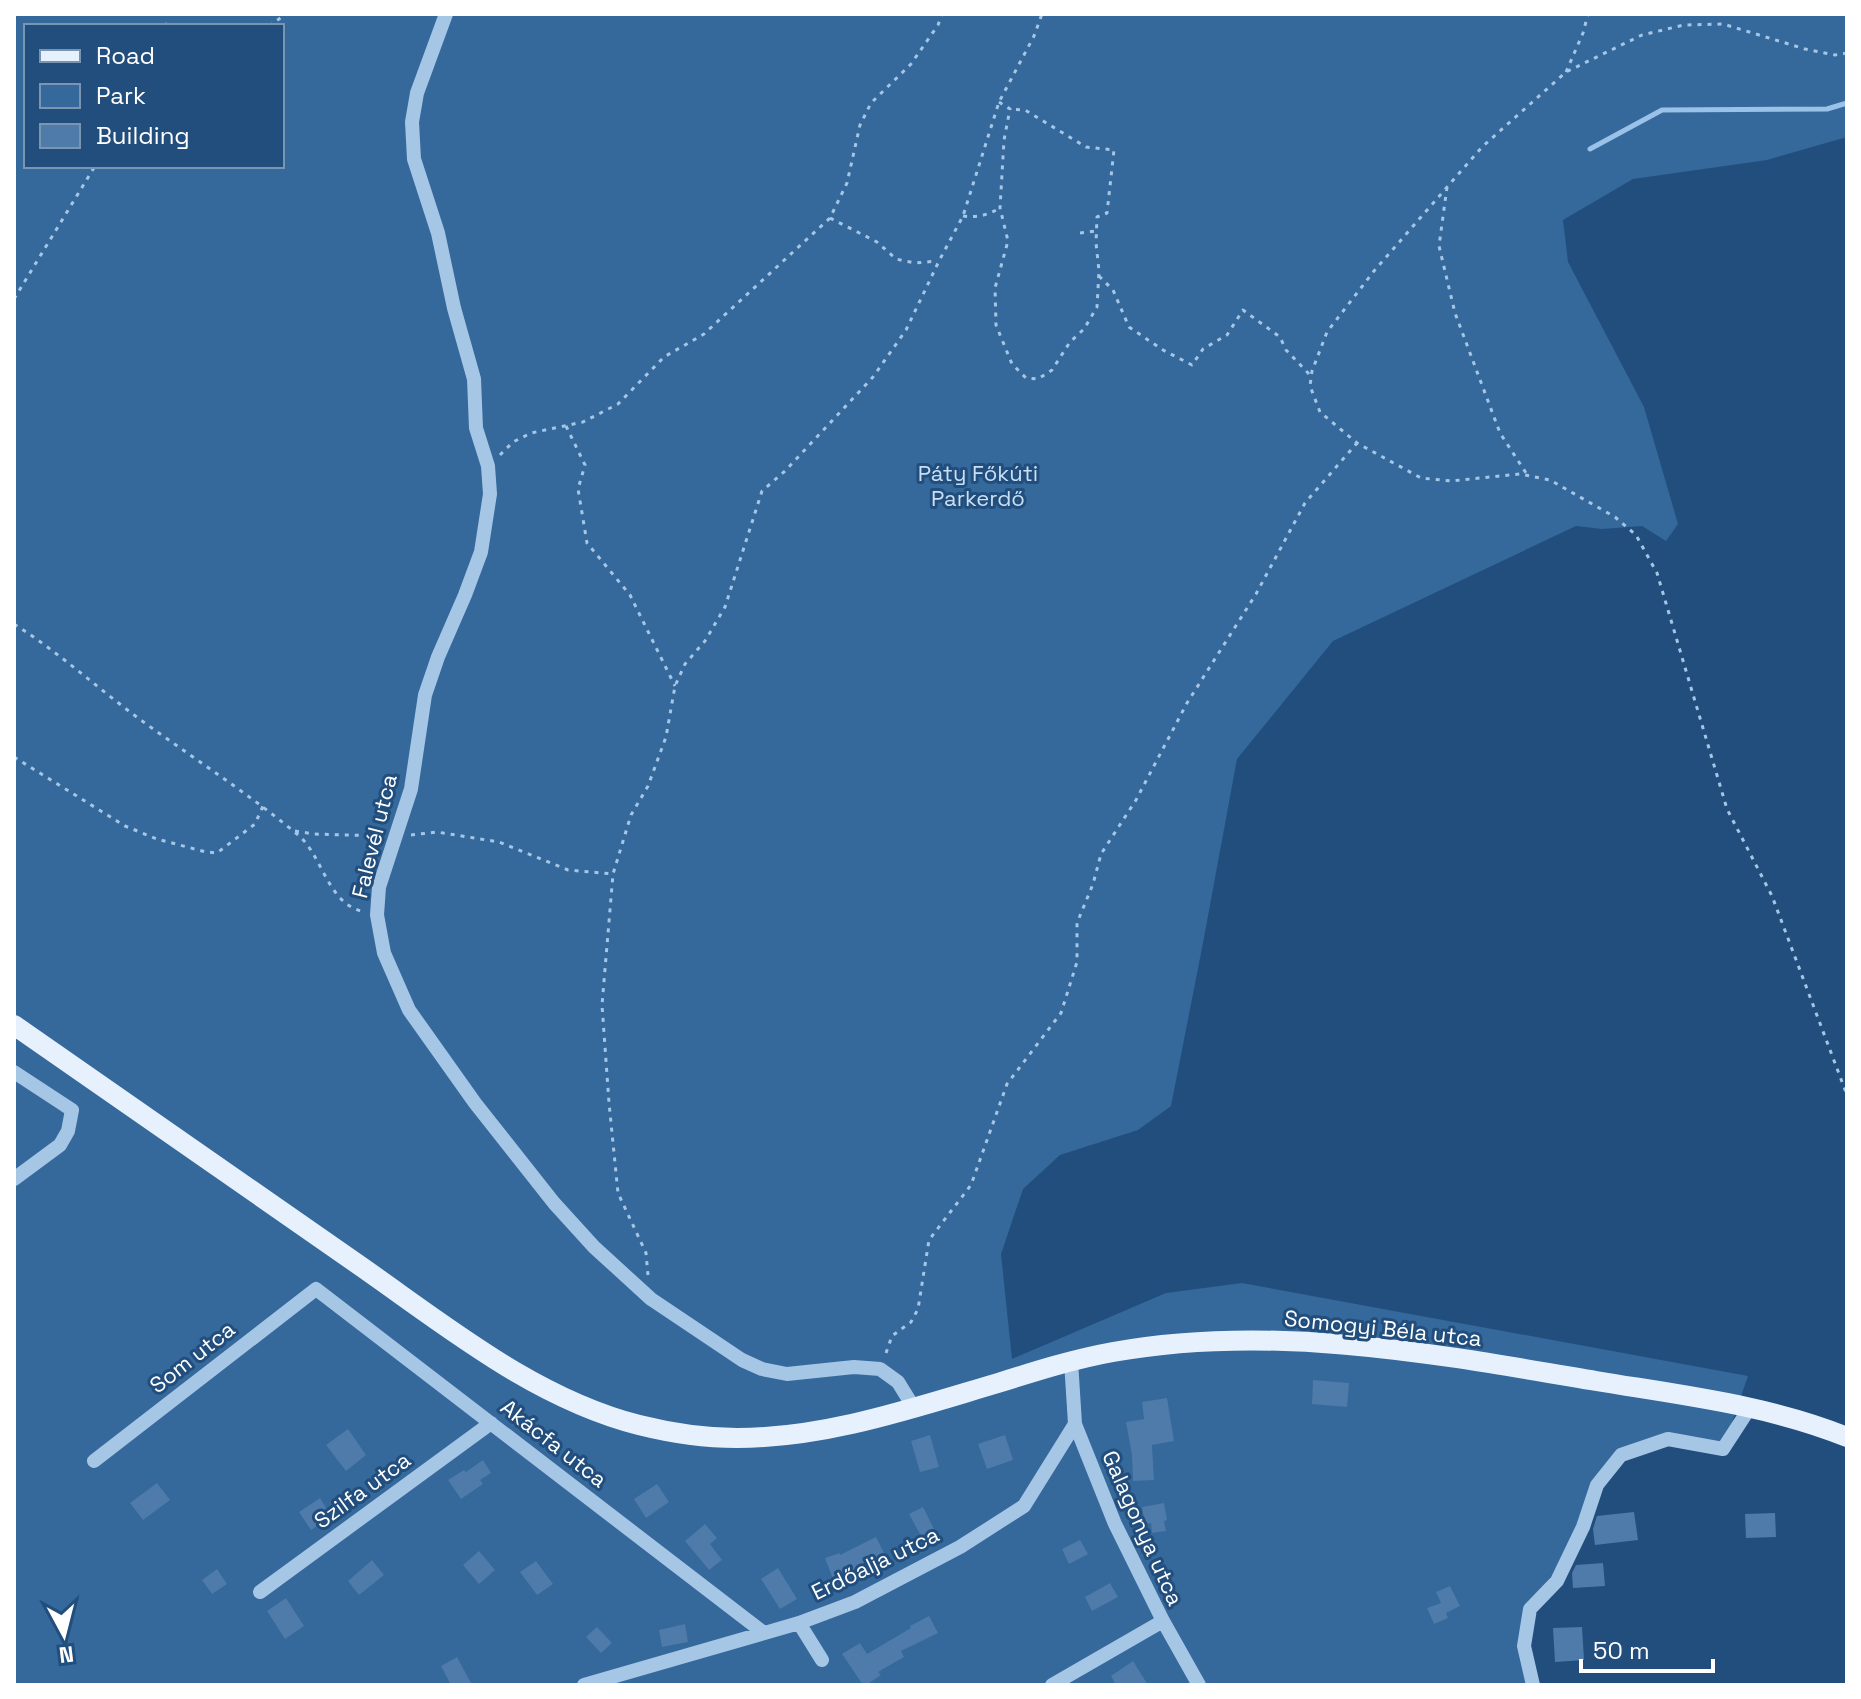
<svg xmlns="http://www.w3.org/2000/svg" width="1861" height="1699" font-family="'Space Grotesk',sans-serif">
<rect width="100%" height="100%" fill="#224e7d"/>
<path fill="#35689b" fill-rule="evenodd" d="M14,14H1847V137L1767,160L1633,179L1563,220L1568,262L1644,407L1678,524L1666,541L1642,526L1602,529L1576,526L1333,641L1237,759L1203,943L1171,1106L1138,1130L1060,1155L1023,1189L1001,1254L1012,1359L1166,1293L1242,1283L1748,1376L1723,1449L1668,1439L1621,1455L1597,1485L1557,1581L1530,1609L1524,1646L1533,1685H14ZM26,26H282V166H26Z"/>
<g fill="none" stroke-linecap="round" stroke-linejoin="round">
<path stroke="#9ac1e7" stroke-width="5" d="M1590,149L1662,110L1827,109L1847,103"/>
</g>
<path fill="#4e7ba9" d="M1313,1380L1349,1383L1347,1407L1312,1404Z
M1167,1398L1174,1441L1152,1445L1154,1480L1133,1481L1132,1455L1126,1422L1144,1419L1142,1402Z
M348,1429L366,1455L346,1471L326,1445Z
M930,1435L939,1467L920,1472L911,1441Z
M1005,1435L1013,1460L987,1469L978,1444Z
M483,1460L491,1473L480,1480L483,1484L461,1499L448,1480L464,1470L466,1472Z
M157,1483L170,1500L143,1520L130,1503Z
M657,1484L669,1502L646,1518L634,1499Z
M320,1498L329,1513L320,1518L323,1522L311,1530L299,1512Z
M1164,1503L1167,1520L1164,1521L1166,1531L1152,1533L1151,1523L1145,1524L1142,1507Z
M923,1507L934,1529L921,1536L909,1514Z
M1634,1512L1638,1540L1595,1545L1593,1529L1597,1516Z
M1775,1513L1776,1537L1746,1538L1745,1514Z
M705,1524L717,1538L710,1544L722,1560L709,1570L685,1541Z
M876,1537L886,1557L833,1579L825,1558L840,1553V1555Z
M1080,1540L1088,1554L1069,1564L1062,1549Z
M479,1551L495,1570L479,1584L463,1565Z
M372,1560L384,1575L359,1595L348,1581Z
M536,1561L553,1584L537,1595L520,1572Z
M1603,1563L1605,1586L1573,1588L1572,1573L1576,1565Z
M778,1568L797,1599L780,1609L761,1579Z
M217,1569L227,1584L212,1594L202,1580Z
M1110,1583L1118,1597L1092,1611L1085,1597Z
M1450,1586L1460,1606L1446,1613L1448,1618L1434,1624L1427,1608L1441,1603L1436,1592Z
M286,1598L304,1626L285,1639L267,1611Z
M929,1616L938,1633L901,1651L904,1657L878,1672L881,1675L866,1685H863L842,1654L860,1643L867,1654L911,1628L910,1626Z
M685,1624L688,1642L662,1647L659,1630Z
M597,1627L612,1643L601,1653L586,1637Z
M1582,1627L1584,1660L1555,1662L1553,1628Z
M457,1657L472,1685H451L441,1666Z
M1133,1661L1148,1685H1116L1111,1676Z"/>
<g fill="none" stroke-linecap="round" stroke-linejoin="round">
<path stroke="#a6c6e6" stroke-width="3" stroke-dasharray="4 6" stroke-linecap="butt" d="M165,23L167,26
M269,26L286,14
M1847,53L1835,55L1805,49L1723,24L1684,25L1642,35L1566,72L1482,147L1374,271L1327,332L1312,371L1310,386L1320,412L1357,443L1421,478L1451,481L1520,474L1550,480L1615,517L1636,535L1657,573L1727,809L1772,896L1847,1095
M1566,72L1583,33L1588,14
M999,102L1010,109L1004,140L1000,208L1008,241L995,288L996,325L1012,364L1026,378L1038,379L1052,370L1070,342L1084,329L1097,307L1099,271L1096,243L1097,217L1107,213L1114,150L1086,147L1025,110L1010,109
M1447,187L1439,246L1455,313L1500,433L1528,476
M963,216C977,218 988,215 1000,208
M830,218L877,242L896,259L915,263L937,261
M1080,233L1096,231
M1099,276L1113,290L1129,327L1163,350L1192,365L1203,349L1227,335L1243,310L1280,337L1286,350L1311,376
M14,299L95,166
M566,426L585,465L578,489L587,543L630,595L675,686
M500,455L513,442L531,433L583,422L618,404L664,357L704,334L830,218L847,183L860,125L871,103L911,64L938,25L942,14
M14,624C55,650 91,682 130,712C185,753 244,790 297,834C322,854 327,902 361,911
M14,757L125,826L157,839L206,852L217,853L255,824L263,806
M295,831L314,834L380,836
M411,835L437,832L499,842L568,870L613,874
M648,1275L646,1253L618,1193L609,1103L602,1005L613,874L631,815L648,786L666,737L675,686L685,664L705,641L725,607L762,491L785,471L873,377L906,330L939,261L963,216L999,102L1034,36L1042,14
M886,1353L892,1336L911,1322L918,1309L929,1240L971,1185L1007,1084L1061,1013L1077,962V923L1093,884L1101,854L1136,800L1187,703L1256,594L1305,503L1357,443"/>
<path stroke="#a6c6e6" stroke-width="14" d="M446,14L417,93L412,122L414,159L438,233L454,308L474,379L476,428L488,466L490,494L481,552L465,595L438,657L425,695L411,789L379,887L377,915L384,953L409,1010L475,1103L554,1203L594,1247L651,1299L742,1360L762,1369L787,1374L854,1367L880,1369L898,1382L914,1408
M14,1072L72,1110L68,1131L60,1145L14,1179
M1075,1424L1115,1524L1163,1621L1199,1685
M94,1461L316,1289L764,1633
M260,1592L491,1423
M799,1623L822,1660
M584,1685L799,1623L855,1602L960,1547L1024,1506L1075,1424L1071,1361
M1052,1685L1163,1621
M1533,1685L1524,1646L1530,1609L1557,1581L1583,1527L1597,1485L1621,1455L1668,1439L1723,1449L1749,1409"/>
<path stroke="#e7f1fd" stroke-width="20" d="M14,1025C128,1104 242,1183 356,1263C444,1324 533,1398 639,1425C671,1433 704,1438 737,1438C826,1438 913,1408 998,1383C1036,1371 1074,1359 1113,1352C1273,1323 1437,1354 1596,1381C1680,1395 1768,1405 1847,1437"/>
</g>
<g text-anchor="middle" stroke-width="6" stroke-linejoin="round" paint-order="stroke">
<g font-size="22" fill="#c9dff5" stroke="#224e7d">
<text x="978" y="481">Páty Főkúti<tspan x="978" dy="25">Parkerdő</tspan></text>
</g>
<g font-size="22" fill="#fff" stroke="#224e7d">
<text transform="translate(374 836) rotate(-76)" y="8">Falevél utca</text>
<text transform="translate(1383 1328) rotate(6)" y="8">Somogyi Béla utca</text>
<text transform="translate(192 1357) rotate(-38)" y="8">Som utca</text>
<text transform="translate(554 1443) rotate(38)" y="8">Akácfa utca</text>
<text transform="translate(362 1490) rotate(-36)" y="8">Szilfa utca</text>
<text transform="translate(1143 1528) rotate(66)" y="8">Galagonya utca</text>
<text transform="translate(875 1563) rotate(-26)" y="8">Erdőalja utca</text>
</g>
</g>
<rect width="1861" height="1699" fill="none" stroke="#ffffff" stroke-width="32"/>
<rect x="24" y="24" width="260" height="144" fill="#224e7d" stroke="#7a95b1" stroke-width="2"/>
<rect x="40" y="50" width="40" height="12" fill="#e7f1fd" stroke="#7a95b1" stroke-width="2"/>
<text x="96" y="64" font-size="24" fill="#ffffff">Road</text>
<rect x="40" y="84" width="40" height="24" fill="#35689b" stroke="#7a95b1" stroke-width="2"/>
<text x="96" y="104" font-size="24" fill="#ffffff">Park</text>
<rect x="40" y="124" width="40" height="24" fill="#4e7ba9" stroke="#7a95b1" stroke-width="2"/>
<text x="96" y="144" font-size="24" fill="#ffffff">Building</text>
<g transform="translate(64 1635) rotate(173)" stroke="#224e7d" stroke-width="6" paint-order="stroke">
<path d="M0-6L14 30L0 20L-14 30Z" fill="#ffffff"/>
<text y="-12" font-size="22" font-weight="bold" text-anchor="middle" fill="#ffffff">N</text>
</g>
<path d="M1581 1659v12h132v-12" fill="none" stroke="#ffffff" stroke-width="4"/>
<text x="1593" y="1659" font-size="24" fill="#ffffff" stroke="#224e7d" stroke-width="6" paint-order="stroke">50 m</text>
</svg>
